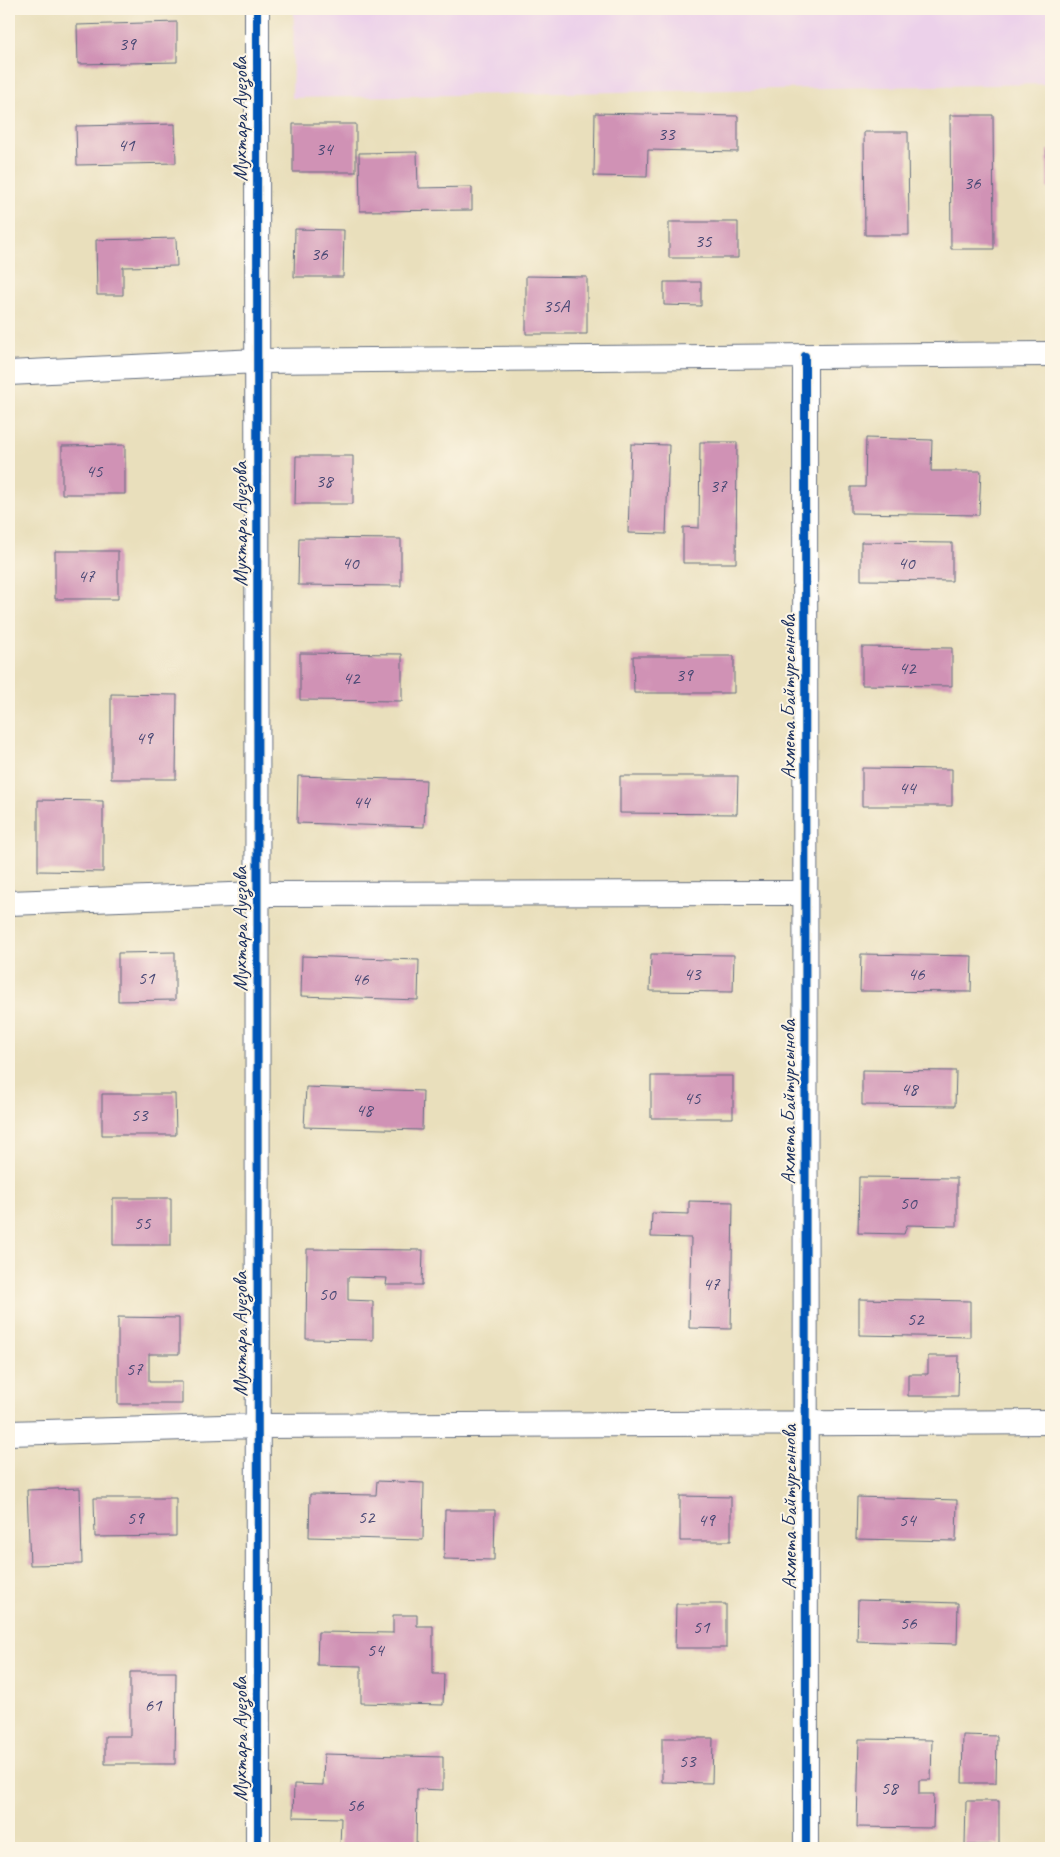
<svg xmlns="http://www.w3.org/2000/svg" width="1060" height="1857" font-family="Caveat,sans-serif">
<rect width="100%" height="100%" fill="#fcf5e5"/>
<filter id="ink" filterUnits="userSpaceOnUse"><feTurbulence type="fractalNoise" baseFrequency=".02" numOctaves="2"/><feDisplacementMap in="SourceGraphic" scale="10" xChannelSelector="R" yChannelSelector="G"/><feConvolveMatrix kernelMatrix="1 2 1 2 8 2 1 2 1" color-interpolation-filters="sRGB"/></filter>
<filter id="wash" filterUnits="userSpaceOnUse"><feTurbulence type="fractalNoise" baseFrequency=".0096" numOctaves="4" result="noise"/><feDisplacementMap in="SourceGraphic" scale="20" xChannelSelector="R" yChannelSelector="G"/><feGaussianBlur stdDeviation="1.12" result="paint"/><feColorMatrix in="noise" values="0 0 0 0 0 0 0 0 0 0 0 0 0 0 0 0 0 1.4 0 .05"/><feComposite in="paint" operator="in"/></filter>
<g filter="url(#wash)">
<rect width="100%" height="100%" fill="#e9dfbc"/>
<path fill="#ecd1ea" d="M294,9H1051V84L292,98Z"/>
<g id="blocks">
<path fill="#d092b5" d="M177,22V62L78,64L77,25Z
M595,113L738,116V152L648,150L647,177L594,176Z
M950,115H993L994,249H951Z
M175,124L176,163L77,165L76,126Z
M293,124H356V172H293Z
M864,132H908L909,235H865Z
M1047,150H1051V188H1047Z
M417,152L418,188L472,187V210L360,211L359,153Z
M669,222H738V258H669Z
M295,229L344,230L343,277H294Z
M176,238L177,266L123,267V295H97L96,240Z
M526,276L587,277V334H526Z
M664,282H701V306L664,305Z
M866,438L932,440L931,471H981L979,515L851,513V487H865Z
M700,442H737L736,563H683V527L699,528Z
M631,444L669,445L666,534L628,533Z
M125,445V494H62V446Z
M296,456H353V504H295Z
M299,538L401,539V586L298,585Z
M861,542L952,543V581L861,580Z
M55,551H118V599H55Z
M862,647L952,648V686L862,685Z
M300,653L402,654V701L300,700Z
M633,656H734V693H634Z
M111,694L177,695L176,779H111Z
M862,768L952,769V806H862Z
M298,776L426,780L424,827L297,823Z
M620,776H738L737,814L620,813Z
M38,800L103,801V872L38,871Z
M175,952V1000L118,1001V953Z
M651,954L734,955L733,992L650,991Z
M861,954L972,956L971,992L860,991Z
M302,956L419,960L418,1000L301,996Z
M862,1070L956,1071L955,1106L862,1105Z
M651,1076H733V1118H651Z
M306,1087L423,1091L422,1130L304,1127Z
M102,1094H175L176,1135H102Z
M859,1177L957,1178V1226L907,1225L904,1234L858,1233Z
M113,1198H171V1245H113Z
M689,1201L733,1202L731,1329L689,1328L691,1238L651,1237L652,1213L689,1214Z
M307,1249L423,1250L422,1285H386L387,1278L348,1277V1300L373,1301V1340L306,1339Z
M859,1299L970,1301V1337L859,1335Z
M118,1317L179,1318V1354H149V1382H182V1404H118Z
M928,1356H959L958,1396H908V1374H928Z
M377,1481L424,1483L423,1540L309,1537L310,1494L376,1495Z
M80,1488L82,1564L30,1565L27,1490Z
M680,1496L731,1497V1541H680Z
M857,1497L957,1500L956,1541L856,1539Z
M94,1498H176V1536L95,1537Z
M445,1510H495L494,1560L444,1559Z
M858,1600L958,1603L957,1644L857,1641Z
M676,1604H726V1648H675Z
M393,1615H417V1626H433V1674H444L443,1705L361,1703V1666L317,1665L318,1632L393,1633Z
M130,1672H176L175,1764H105V1736H130Z
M963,1735L997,1736L996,1783H962Z
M662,1738H713L712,1783L662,1782Z
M859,1739L932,1740L931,1780H919V1794H934L933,1828L857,1827Z
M324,1754L443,1757V1790L417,1789L416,1848H340L341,1818L293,1817L294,1784L323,1785Z
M966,1801H999V1845H965Z"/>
</g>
</g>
<g filter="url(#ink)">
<use href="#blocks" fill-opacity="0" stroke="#636d7f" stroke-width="1"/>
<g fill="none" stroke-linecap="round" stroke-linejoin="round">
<defs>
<path id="minor" d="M257,9L258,1848
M805,356L806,1848
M9,373L257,361L1051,354
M9,903L258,894L806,893
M9,1433L258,1426L1051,1422"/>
</defs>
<use href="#minor" stroke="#636d7f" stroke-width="26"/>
<use href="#minor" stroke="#fff" stroke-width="24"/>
<defs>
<path id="cycleway" d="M257,9L258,1848
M805,356L806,1848"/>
</defs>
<use href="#cycleway" stroke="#fcf5e5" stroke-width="11"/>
<use href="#cycleway" stroke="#0057b8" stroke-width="8"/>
</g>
</g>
<g text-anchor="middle" stroke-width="4" stroke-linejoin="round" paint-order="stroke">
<g font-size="19" fill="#484874">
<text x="127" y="50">39</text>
<text x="666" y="140">33</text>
<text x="126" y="151">41</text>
<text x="324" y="155">34</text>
<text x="972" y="189">36</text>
<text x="703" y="247">35</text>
<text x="319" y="260">36</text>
<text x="556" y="312">35А</text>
<text x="94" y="477">45</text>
<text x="324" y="487">38</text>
<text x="718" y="492">37</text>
<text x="350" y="569">40</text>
<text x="906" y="569">40</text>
<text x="86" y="582">47</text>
<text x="907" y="674">42</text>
<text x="684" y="681">39</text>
<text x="351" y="684">42</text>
<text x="144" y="744">49</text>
<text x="907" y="794">44</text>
<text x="361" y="808">44</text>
<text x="692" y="980">43</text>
<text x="916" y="980">46</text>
<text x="146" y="984">51</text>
<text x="360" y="985">46</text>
<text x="909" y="1095">48</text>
<text x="692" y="1104">45</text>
<text x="364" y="1116">48</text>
<text x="139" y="1121">53</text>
<text x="908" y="1209">50</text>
<text x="142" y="1229">55</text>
<text x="711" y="1290">47</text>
<text x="327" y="1300">50</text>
<text x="915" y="1325">52</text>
<text x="134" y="1375">57</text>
<text x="366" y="1523">52</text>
<text x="135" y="1524">59</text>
<text x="706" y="1526">49</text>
<text x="907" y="1526">54</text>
<text x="908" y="1629">56</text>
<text x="701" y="1633">51</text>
<text x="375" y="1656">54</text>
<text x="153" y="1711">61</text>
<text x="687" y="1767">53</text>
<text x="889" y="1794">58</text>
<text x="355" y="1811">56</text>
</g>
<g font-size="21" fill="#1b2f5e" stroke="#fcf5e5">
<text transform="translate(240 119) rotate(-90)" y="7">Мухтара Ауезова</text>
<text transform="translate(240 524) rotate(-90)" y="7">Мухтара Ауезова</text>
<text transform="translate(788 697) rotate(-90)" y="7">Ахмета Байтурсынова</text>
<text transform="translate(240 929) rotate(-90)" y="7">Мухтара Ауезова</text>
<text transform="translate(788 1102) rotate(-90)" y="7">Ахмета Байтурсынова</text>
<text transform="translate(240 1334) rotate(-90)" y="7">Мухтара Ауезова</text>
<text transform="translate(789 1507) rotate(-90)" y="7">Ахмета Байтурсынова</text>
<text transform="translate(240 1739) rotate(-90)" y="7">Мухтара Ауезова</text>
</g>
</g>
<rect width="1060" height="1857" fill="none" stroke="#fcf5e5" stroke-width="30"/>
</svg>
